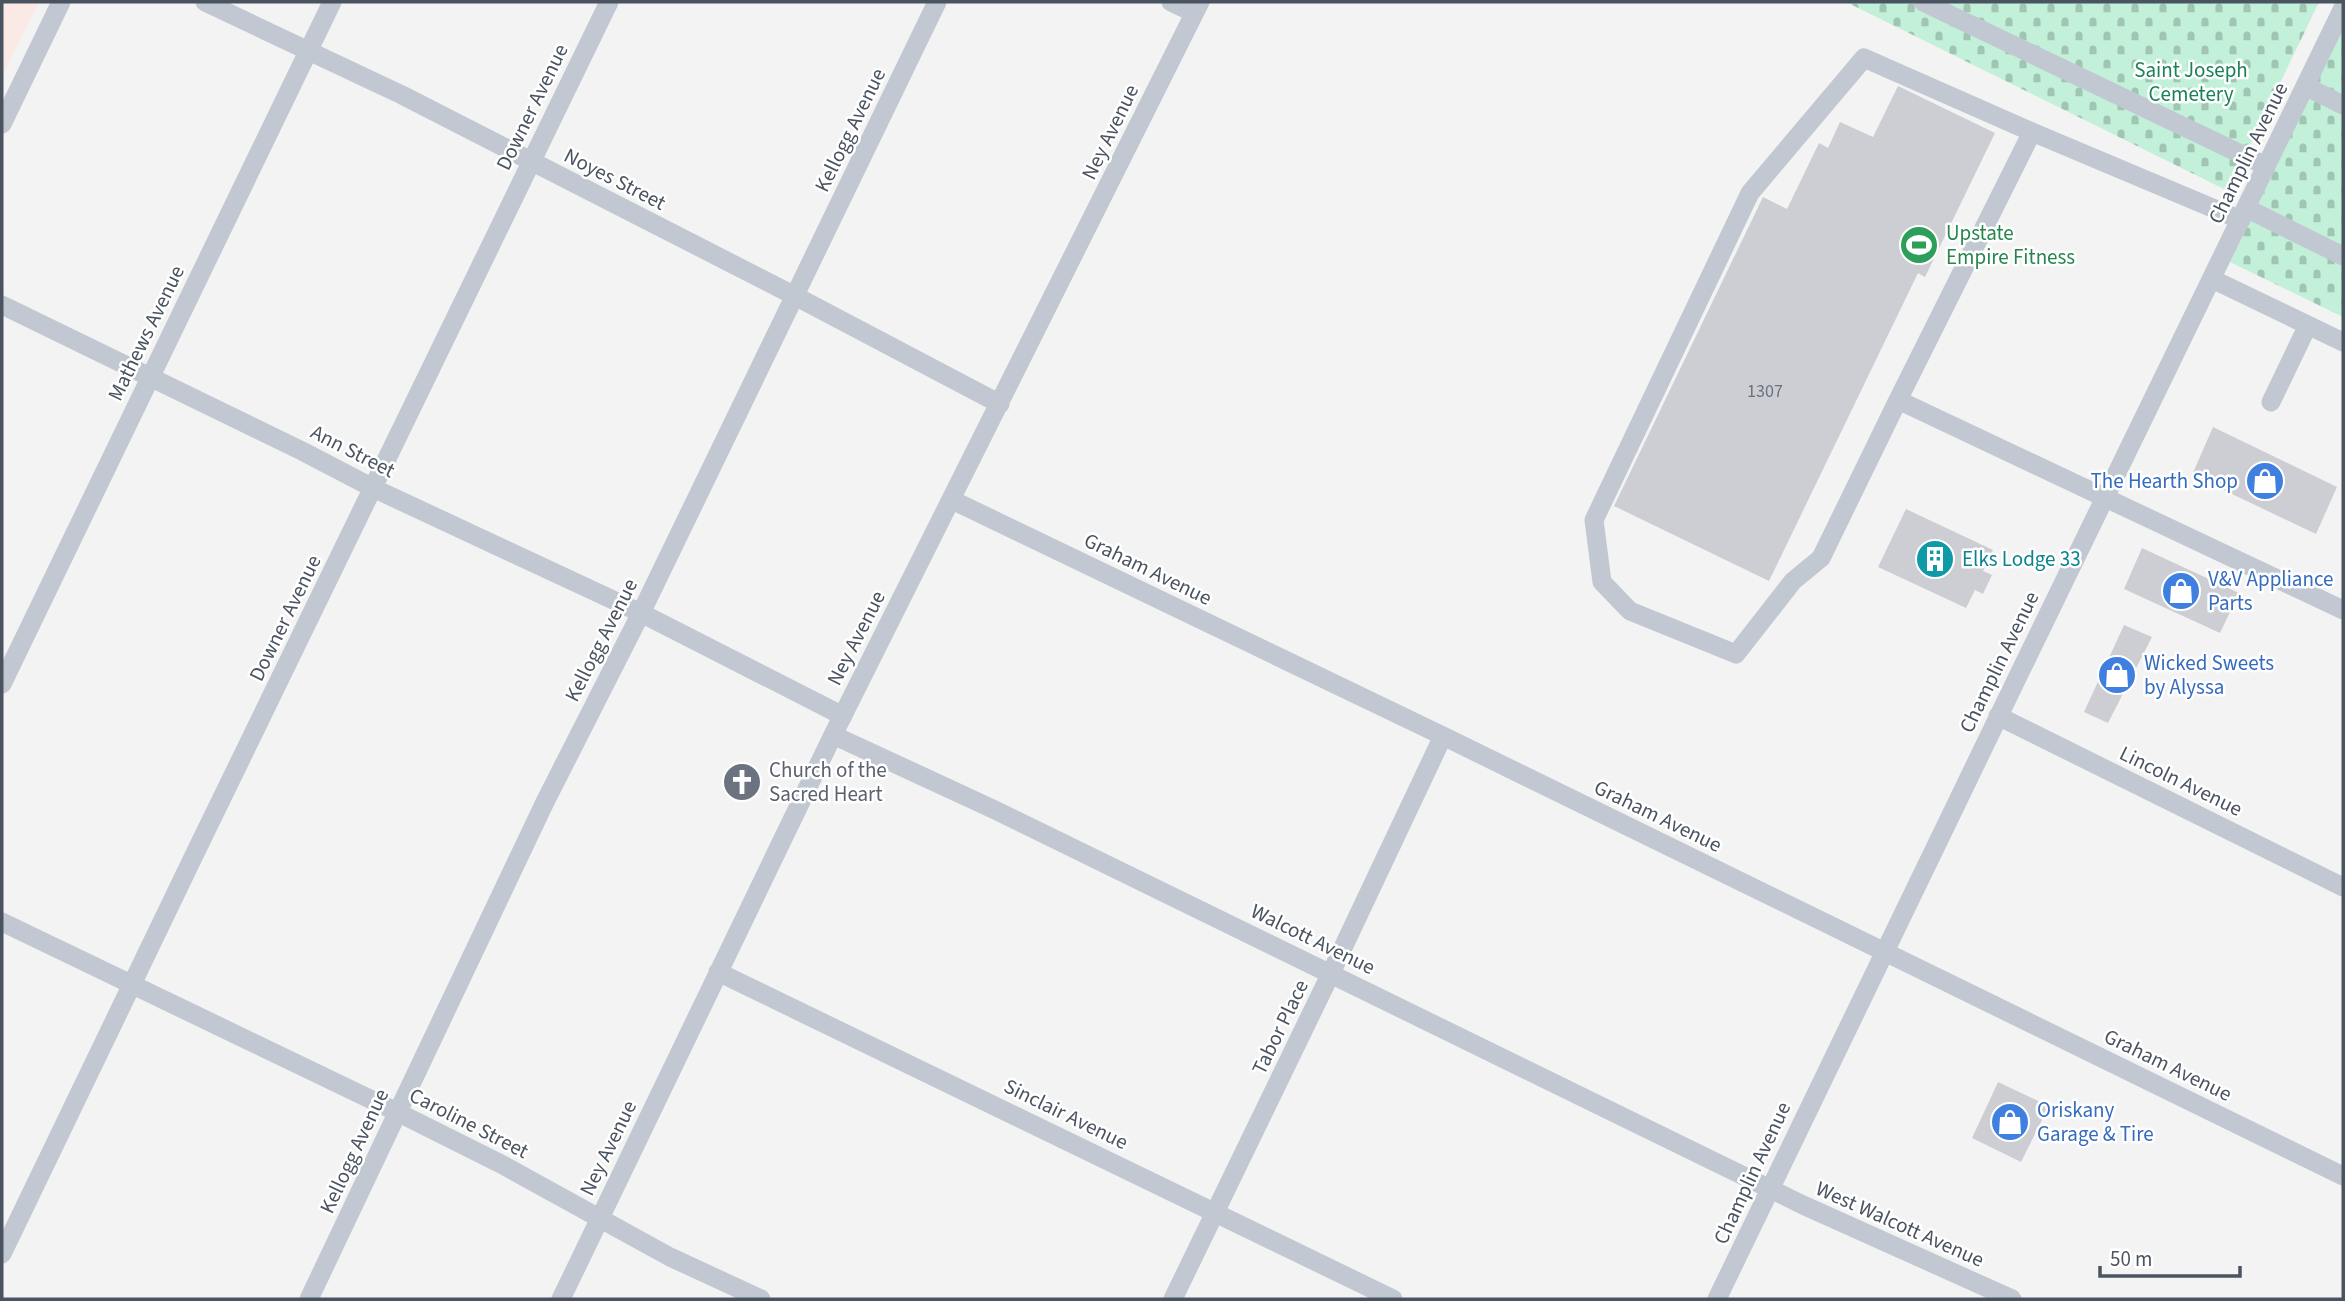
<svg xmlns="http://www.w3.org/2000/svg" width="2345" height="1301" font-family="'Source Sans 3',sans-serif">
<defs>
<pattern id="cemetery-stones" width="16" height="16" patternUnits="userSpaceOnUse" patternTransform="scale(1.75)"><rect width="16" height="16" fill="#c3f0d8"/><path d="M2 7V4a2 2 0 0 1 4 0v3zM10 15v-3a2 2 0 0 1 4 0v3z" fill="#a0c5b3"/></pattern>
</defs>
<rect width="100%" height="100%" fill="#f4f3f3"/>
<path fill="#fbe9e6" d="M2,2H39L2,77Z"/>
<path fill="url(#cemetery-stones)" d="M1846,2H2319L2228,191Z
M2343,28V317L2230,262Z"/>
<path fill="#cdced4" d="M1898,86L1995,133L1925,277L1918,273L1769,581L1614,506L1763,197L1787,209L1819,143L1828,148L1840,122L1873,137Z
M2213,427L2337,487L2316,534L2192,475Z
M1906,509L1993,550L1983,571L1992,575L1983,594L1975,590L1966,608L1878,567Z
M2142,548L2239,593L2220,633L2124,589Z
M2124,625L2152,637L2108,723L2084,712Z
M1998,1082L2049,1106L2021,1162L1972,1138Z"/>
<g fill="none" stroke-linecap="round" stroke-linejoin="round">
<path stroke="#c1c8d1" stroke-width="19" d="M205,2L402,95L795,296L1000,404
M1171,2L1194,13
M1923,2L2266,166
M2305,86L2343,105
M2,124L61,2
M2246,208L2343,256
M2241,220L2032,132L1898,400L2343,610
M2212,279L2343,342
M2,305L302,451L373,488L641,613L843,716
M1898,400L1821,558L1793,581L1736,654L1630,611L1602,582L1594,520L1750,193L1864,58L2032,132
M2271,402L2308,325
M952,500L1443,736L2343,1176
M2,684L332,2
M1998,716L2343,887
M833,735L995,810L1803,1205L2012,1299
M2,922L397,1112L501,1164L670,1257L761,1299
M718,972L1393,1299
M2,1254C203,836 405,418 609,2
M309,1299L545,802L641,613L937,2
M561,1299L833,735L1200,2
M1173,1299L1331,973L1443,736
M1717,1299C1924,868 2134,438 2343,8"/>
</g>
<defs>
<symbol id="stadium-disc" viewBox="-11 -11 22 22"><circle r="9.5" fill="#2e9e5b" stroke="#fff"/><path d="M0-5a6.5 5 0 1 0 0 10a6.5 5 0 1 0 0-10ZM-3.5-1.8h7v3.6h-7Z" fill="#fff"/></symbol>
<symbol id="shop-disc" viewBox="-11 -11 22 22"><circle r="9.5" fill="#3f7fe0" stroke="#fff"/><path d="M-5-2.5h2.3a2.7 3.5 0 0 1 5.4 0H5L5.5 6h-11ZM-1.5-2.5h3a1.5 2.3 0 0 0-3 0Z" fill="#fff"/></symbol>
<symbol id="building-disc" viewBox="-11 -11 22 22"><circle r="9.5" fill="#0f9aa8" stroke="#fff"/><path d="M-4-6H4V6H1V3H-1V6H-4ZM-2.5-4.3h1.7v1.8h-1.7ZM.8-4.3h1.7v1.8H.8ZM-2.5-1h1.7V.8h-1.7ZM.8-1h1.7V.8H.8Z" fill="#fff"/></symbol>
<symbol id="church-disc" viewBox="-11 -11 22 22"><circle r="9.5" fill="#6b7280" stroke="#fff"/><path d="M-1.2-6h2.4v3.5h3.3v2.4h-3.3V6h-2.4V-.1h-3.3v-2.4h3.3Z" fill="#fff"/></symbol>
</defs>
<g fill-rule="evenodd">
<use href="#stadium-disc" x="1897" y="223" width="44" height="44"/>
<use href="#shop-disc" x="2243" y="459" width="44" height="44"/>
<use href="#building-disc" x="1913" y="537" width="44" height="44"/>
<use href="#shop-disc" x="2159" y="569" width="44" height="44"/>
<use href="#shop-disc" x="2095" y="653" width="44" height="44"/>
<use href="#church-disc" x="720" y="760" width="44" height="44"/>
<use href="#shop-disc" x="1988" y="1100" width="44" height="44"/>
</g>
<g text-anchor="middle" stroke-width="5" stroke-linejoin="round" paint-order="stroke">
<g font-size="18" fill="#6b727d">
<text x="1765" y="397">1307</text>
</g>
<g font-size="21" fill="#1a8257" stroke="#fff">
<text x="2191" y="77">Saint Joseph<tspan x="2191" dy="24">Cemetery</tspan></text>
</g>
<g font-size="21" fill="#4a5460" stroke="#fff">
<text transform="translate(532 107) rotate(-64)" y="7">Downer Avenue</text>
<text transform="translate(850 130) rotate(-64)" y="7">Kellogg Avenue</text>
<text transform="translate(1110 132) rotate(-64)" y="7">Ney Avenue</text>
<text transform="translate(2248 153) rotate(-64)" y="7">Champlin Avenue</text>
<text transform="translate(615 179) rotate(27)" y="7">Noyes Street</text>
<text transform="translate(146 333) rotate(-64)" y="7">Mathews Avenue</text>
<text transform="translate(353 451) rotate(27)" y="7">Ann Street</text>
<text transform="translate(1148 569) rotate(26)" y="7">Graham Avenue</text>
<text transform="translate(285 618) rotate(-64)" y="7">Downer Avenue</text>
<text transform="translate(856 638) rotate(-63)" y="7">Ney Avenue</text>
<text transform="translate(601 640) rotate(-63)" y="7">Kellogg Avenue</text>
<text transform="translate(1999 662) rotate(-64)" y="7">Champlin Avenue</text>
<text transform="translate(2181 781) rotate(26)" y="7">Lincoln Avenue</text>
<text transform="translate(1658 816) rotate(26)" y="7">Graham Avenue</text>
<text transform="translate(1313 939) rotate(26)" y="7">Walcott Avenue</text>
<text transform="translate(1280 1027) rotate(-64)" y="7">Tabor Place</text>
<text transform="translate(2168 1065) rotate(26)" y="7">Graham Avenue</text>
<text transform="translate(1066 1114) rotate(26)" y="7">Sinclair Avenue</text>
<text transform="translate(469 1123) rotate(27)" y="7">Caroline Street</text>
<text transform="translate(608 1148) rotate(-64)" y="7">Ney Avenue</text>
<text transform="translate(354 1151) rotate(-65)" y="7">Kellogg Avenue</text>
<text transform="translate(1752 1173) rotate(-65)" y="7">Champlin Avenue</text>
<text transform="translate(1900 1224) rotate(24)" y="7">West Walcott Avenue</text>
</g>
<g font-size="21" fill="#27864d" stroke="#fff" text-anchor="start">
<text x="1946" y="240">Upstate<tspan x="1946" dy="24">Empire Fitness</tspan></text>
</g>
<g font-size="21" fill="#366cbe" stroke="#fff" text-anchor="start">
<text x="2238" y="488" text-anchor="end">The Hearth Shop</text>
<text x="2208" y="586">V&amp;V Appliance<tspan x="2208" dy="24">Parts</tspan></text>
<text x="2144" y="670">Wicked Sweets<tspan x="2144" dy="24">by Alyssa</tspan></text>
<text x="2037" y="1117">Oriskany<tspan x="2037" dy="24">Garage &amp; Tire</tspan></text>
</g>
<g font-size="21" fill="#0d838f" stroke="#fff" text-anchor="start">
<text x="1962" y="566">Elks Lodge 33</text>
</g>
<g font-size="21" fill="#5b616d" stroke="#fff" text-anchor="start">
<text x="769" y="777">Church of the<tspan x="769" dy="24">Sacred Heart</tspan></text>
</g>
</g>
<rect width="2345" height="1301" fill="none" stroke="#4a5460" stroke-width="7"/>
<path d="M2100 1266v10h140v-10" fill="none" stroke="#4a5460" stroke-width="3.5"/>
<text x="2110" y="1266" font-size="21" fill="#4a5460" stroke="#ffffff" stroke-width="5" paint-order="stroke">50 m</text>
</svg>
